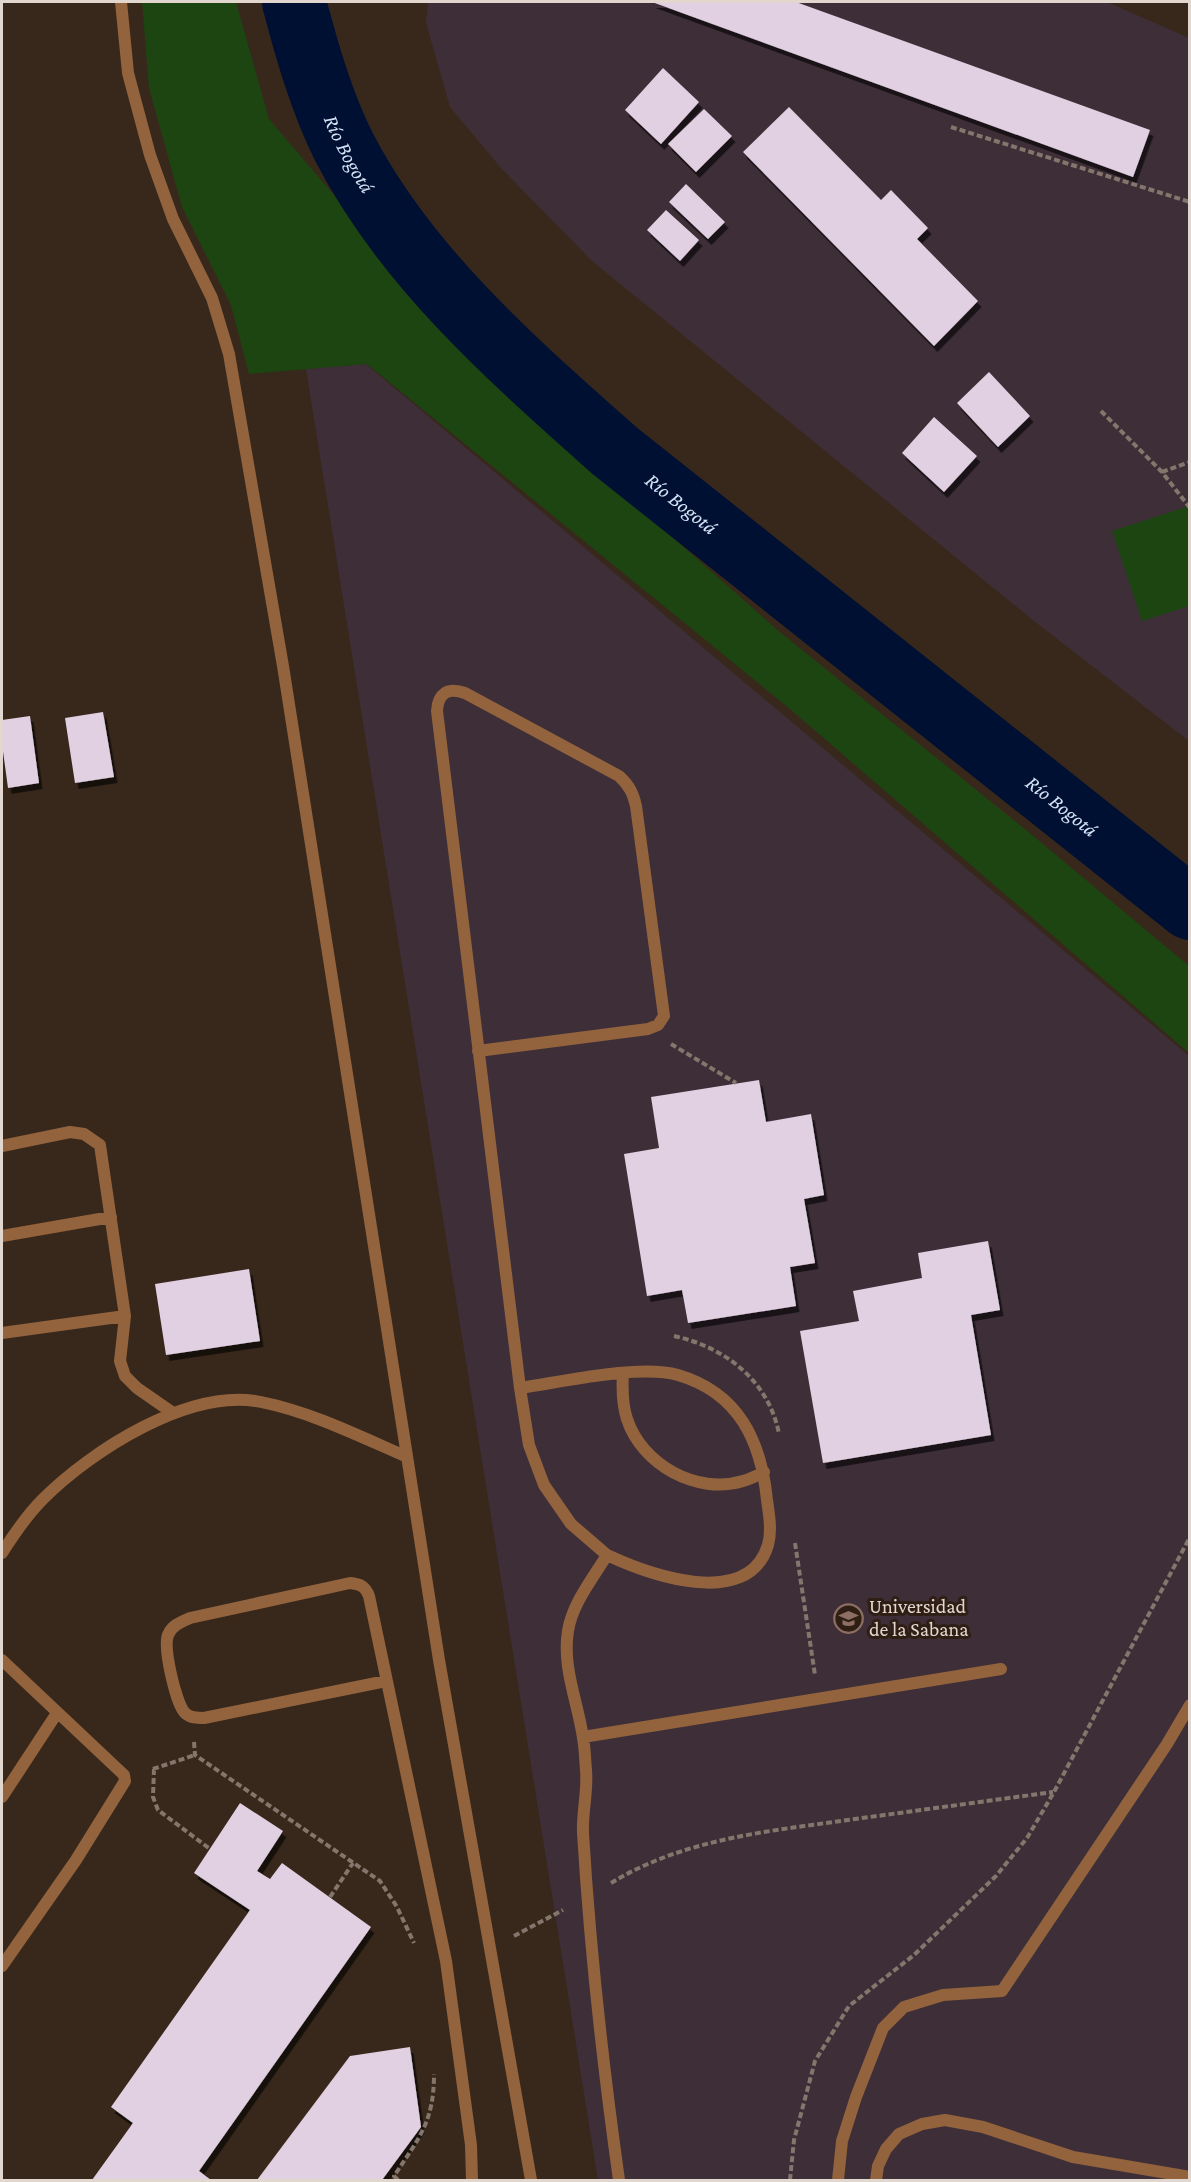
<svg xmlns="http://www.w3.org/2000/svg" width="1191" height="2182" font-family="'Crimson Pro',serif">
<defs>
<filter id="shadow"><feDropShadow dx="3.5" dy="6" stdDeviation="0" flood-color="#0009"/></filter>
</defs>
<rect width="100%" height="100%" fill="#38281c"/>
<path fill="#3e2e38" d="M428,2H1107L1189,38V741L1034,621L592,261L502,169L450,107L426,23Z
M366,364L1189,1056V2180H598L306,369Z"/>
<path fill="#1d4512" d="M142,2H236L269,119L485,372L781,633L1025,829L1189,966V1053L790,709L367,364L249,374L231,305L182,207L149,88Z
M1189,506V606L1142,621L1112,531Z"/>
<g fill="none" stroke-linecap="round" stroke-linejoin="round">
<path stroke="#001032" stroke-width="64" id="s1" d="M294,2C307,51 321,101 344,147C407,269 515,362 615,451L1190,908"/>
</g>
<path fill="#e1d0e2" filter="url(#shadow)" d="M652,2H796L1150,130L1133,177Z
M663,68L699,102L661,144L625,110Z
M789,107L881,200L891,190L928,228L917,239L978,301L934,346L743,152Z
M704,109L732,136L696,172L668,144Z
M686,184L725,222L708,239L669,202Z
M666,210L699,240L680,261L647,230Z
M989,372L1030,416L998,447L957,403Z
M934,417L977,456L944,492L902,453Z
M103,712L114,777L75,783L65,718Z
M30,716L39,783L8,788L2,744V720Z
M759,1080L766,1122L811,1114L824,1195L804,1199L815,1263L790,1267L796,1306L688,1323L682,1290L647,1296L624,1154L659,1148L651,1097Z
M988,1241L1000,1310L971,1315L991,1435L823,1463L800,1331L859,1321L853,1291L922,1278L918,1253Z
M249,1269L260,1341L166,1355L155,1284Z
M240,1803L283,1831L257,1871L270,1879L282,1863L371,1927L199,2171L211,2180H92L133,2123L111,2107L250,1910L194,1873Z
M410,2047L421,2127L382,2180H257L350,2056Z"/>
<g fill="none" stroke-linecap="round" stroke-linejoin="round">
<path stroke="#84766c" stroke-width="4" stroke-dasharray="6 3" stroke-linecap="butt" d="M951,127L1190,202
M1101,411L1162,472L1190,508
M1162,472L1190,462
M671,1044L736,1083
M674,1336C725,1347 769,1381 779,1434
M795,1543L815,1675
M194,1742L195,1755L380,1881L397,1907L414,1943
M153,1769L195,1755
M154,1769L153,1797L158,1810L210,1849
M611,1883C685,1838 771,1831 855,1819C921,1810 987,1801 1053,1792
M330,1897L353,1863
M514,1936L563,1910
M398,2180L394,2176C419,2138 434,2122 434,2074
M790,2180L794,2140L815,2061L849,2006L914,1955L996,1876L1027,1838L1054,1792L1190,1537"/>
<path stroke="#92633d" stroke-width="12" d="M121,2L128,73L150,155L173,219L212,298L229,354L283,666L439,1660L531,2180
M478,1051L648,1029L658,1025L664,1016L636,806C633,793 629,785 619,776L465,693C448,687 438,693 437,711L520,1388L529,1445L544,1485L571,1524L607,1555C593,1578 572,1604 568,1631C562,1668 578,1702 583,1738C585,1748 585,1759 586,1770C588,1791 582,1812 583,1833C590,1949 603,2066 619,2180
M2,1146L70,1132L84,1134L100,1145L125,1316L120,1361L125,1376L137,1388L173,1413
M2,1236L111,1217
M2,1333L125,1316
M623,1373C622,1389 622,1404 627,1419C642,1465 697,1495 743,1481C750,1479 758,1475 764,1472
M520,1388C562,1382 639,1364 678,1375C739,1393 761,1441 767,1500C769,1514 772,1531 768,1545C748,1611 648,1574 607,1555
M2,1553C14,1534 27,1515 43,1499C91,1451 190,1387 261,1402C311,1412 359,1436 405,1456
M2,1660L124,1775L125,1781L76,1860L2,1966
M386,1681L204,1718C197,1718 190,1718 185,1713C176,1704 163,1648 168,1635C172,1625 181,1622 190,1618L350,1583C360,1584 365,1586 369,1596L446,1961L471,2145L472,2180
M583,1737L1001,1669
M2,1797L57,1713
M838,2180L842,2141L856,2097L883,2028L904,2007L943,1995L1002,1991L1167,1744L1190,1705
M876,2180L878,2166L886,2149L899,2134L922,2124L945,2120L983,2127L1073,2157L1190,2177"/>
</g>
<defs>
<symbol id="university-ring" viewBox="-11 -11 22 22"><circle r="9.5" fill="#2e1e13" stroke="#8d6e63" stroke-width="1.5"/><path d="M0-5L7-2L0 1L-7-2ZM-4 1L0 2.5L4 1V4Q0 6-4 4Z" fill="#8d6e63"/></symbol>
</defs>
<g fill-rule="evenodd">
<use href="#university-ring" x="832" y="1602" width="33" height="33"/>
</g>
<g text-anchor="middle" stroke-width="6" stroke-linejoin="round" paint-order="stroke">
<g font-size="20" fill="#e2d7cf" stroke="#2e1e13" text-anchor="start">
<text x="869" y="1613">Universidad<tspan x="869" dy="23">de la Sabana</tspan></text>
</g>
<g font-size="21" font-style="italic" fill="#d5e2f6" stroke="#2e1e13">
<text dy="7" stroke="none"><textPath href="#s1" startOffset="162">Río Bogotá</textPath></text>
<text dy="7" stroke="none"><textPath href="#s1" startOffset="648">Río Bogotá</textPath></text>
<text dy="7" stroke="none"><textPath href="#s1" startOffset="1134">Río Bogotá</textPath></text>
</g>
</g>
<rect width="1191" height="2182" fill="none" stroke="#e2d7cf" stroke-width="6"/>
</svg>
